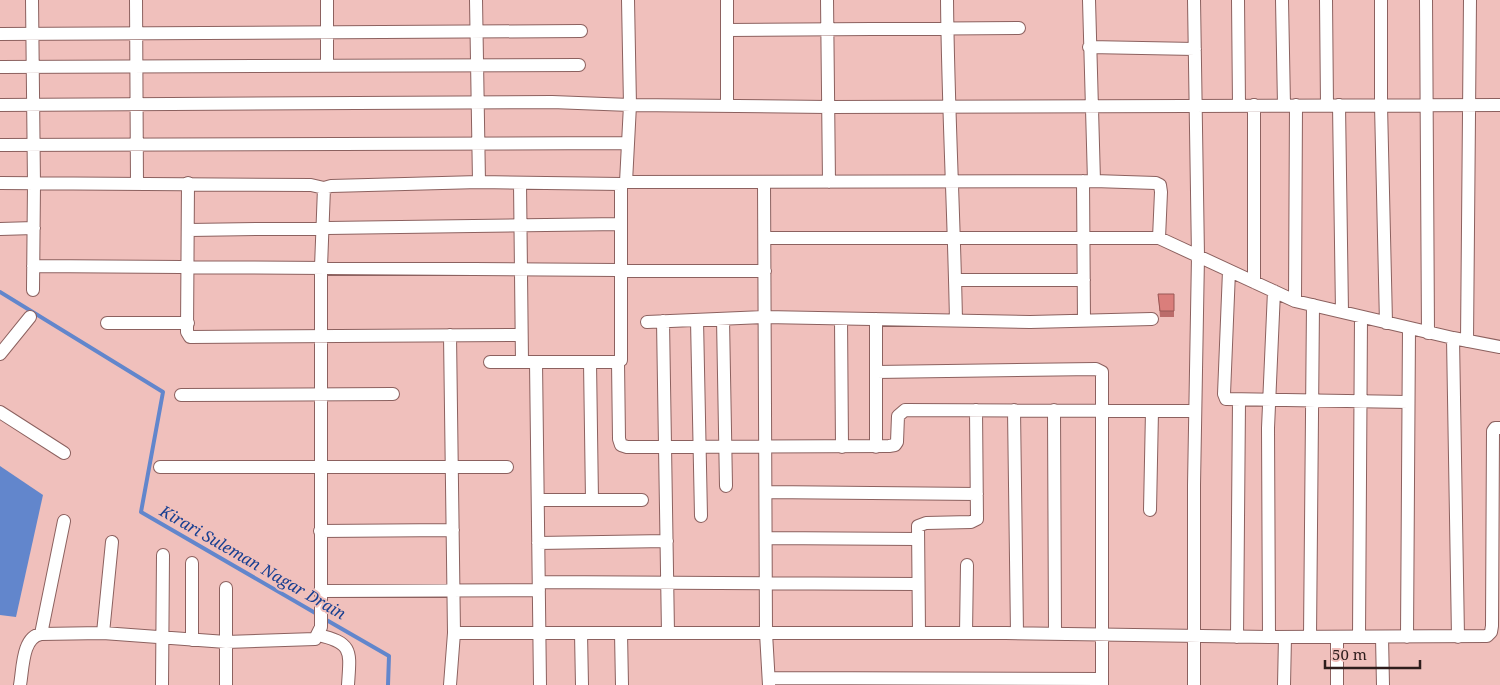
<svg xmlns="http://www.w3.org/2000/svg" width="1500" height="685" font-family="'Noto Serif',serif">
<rect width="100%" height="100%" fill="#f0c0bc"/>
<path fill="#6286cc" d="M0,466L43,495L16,617L0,615Z"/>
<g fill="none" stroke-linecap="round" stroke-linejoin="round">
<path stroke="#6286cc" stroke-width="4" d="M0,292L163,392L141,512L317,614
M323,618L389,656L388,685"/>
<defs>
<path id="minor" d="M32,0L34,184L33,290
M136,0L137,184
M476,0L479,182
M727,0V106
M827,0L829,182
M947,0C948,107 954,214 956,321
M1089,0L1094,181
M1194,0L1198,256L1194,485V685
M1238,0L1239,105
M1282,0L1284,105
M1326,0L1327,105
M1381,0V105L1386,323
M1426,0L1428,333
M727,30L1019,28
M0,34L581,31
M1089,47L1195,49
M327,65V0
M0,67L579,65
M0,105L552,102L630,105L828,107L1500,105
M1254,105V282
M1339,105L1342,312
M0,145L628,143
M1083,181L1084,321
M626,182L1094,181L1156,183L1160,185L1161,192L1159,238L1295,301L1453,338L1500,347
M764,182L766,633L769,685
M0,183L311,185L324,188
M188,183L187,332L190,337L521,335
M520,183L522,362
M0,229L34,228
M189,230L621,224
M765,238H1159
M33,266L765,271
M1229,271L1224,394L1226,399L1408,402
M955,280H1084
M1295,301L1296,105
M723,319L726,486
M841,319L842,447
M876,319V447
M697,320L701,516
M663,321L668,633
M647,322L765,317L1030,322L1152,319
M107,323H188
M450,335L454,633L450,685
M1453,338L1458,637
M1467,341L1470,0
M0,354L30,317
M490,362H613L621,360V184
M536,362L540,685
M590,362L592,500
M618,362L619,439L621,445L627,447L889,446L895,445L897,442L898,416L905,410L1195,411
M876,372L1096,369L1102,372V685
M181,395L393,394
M1014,410L1017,633
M1054,410L1055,634
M0,412L64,453
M160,467H507
M766,492L977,494
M538,500H642
M1150,510L1152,411
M320,531L453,530
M766,538L917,539
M538,543L667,541
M539,582L918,584
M226,588V685
M320,591L539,590
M103,633L112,542
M454,633H1006L1269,637L1487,636L1491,632L1492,626L1493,431L1495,428H1500
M581,633L582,685
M621,633L622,685
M919,633L918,526L926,523L971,522L977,519L976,410
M966,633L967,565
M41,634L64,521
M318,635C354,643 350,652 348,685
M1237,637L1239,401
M1269,637L1268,428L1274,291
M1310,637L1313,305
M1337,637V685
M1359,637L1361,317
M1382,637L1383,685
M1407,637L1409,328
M192,640V563
M769,678L1102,679
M20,685C23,669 22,637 41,634L103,633L226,642L315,639L321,627V267L324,188L331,186L479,182L621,184L626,182L630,105L628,0
M162,685L163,555
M1284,685L1285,637"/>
</defs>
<use href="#minor" stroke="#8c615f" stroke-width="14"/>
<use href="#minor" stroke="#fff" stroke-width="12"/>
</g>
<path fill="#bb6c6a" d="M1158,294H1174V317H1160Z"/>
<path fill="#da7e7b" stroke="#995856" d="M1158,294H1174V311H1160Z"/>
<g text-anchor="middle" stroke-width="4" stroke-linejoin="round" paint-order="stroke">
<g font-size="16" font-style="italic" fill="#183f91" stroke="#f0c0bc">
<text transform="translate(253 562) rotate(30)" y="6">Kirari Suleman Nagar Drain</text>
</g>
</g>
<path d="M1325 660v8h95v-8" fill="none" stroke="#2e1d1c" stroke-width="2.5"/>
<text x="1332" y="660" font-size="15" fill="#2e1d1c" stroke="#f0c0bc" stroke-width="4" paint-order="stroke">50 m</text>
</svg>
